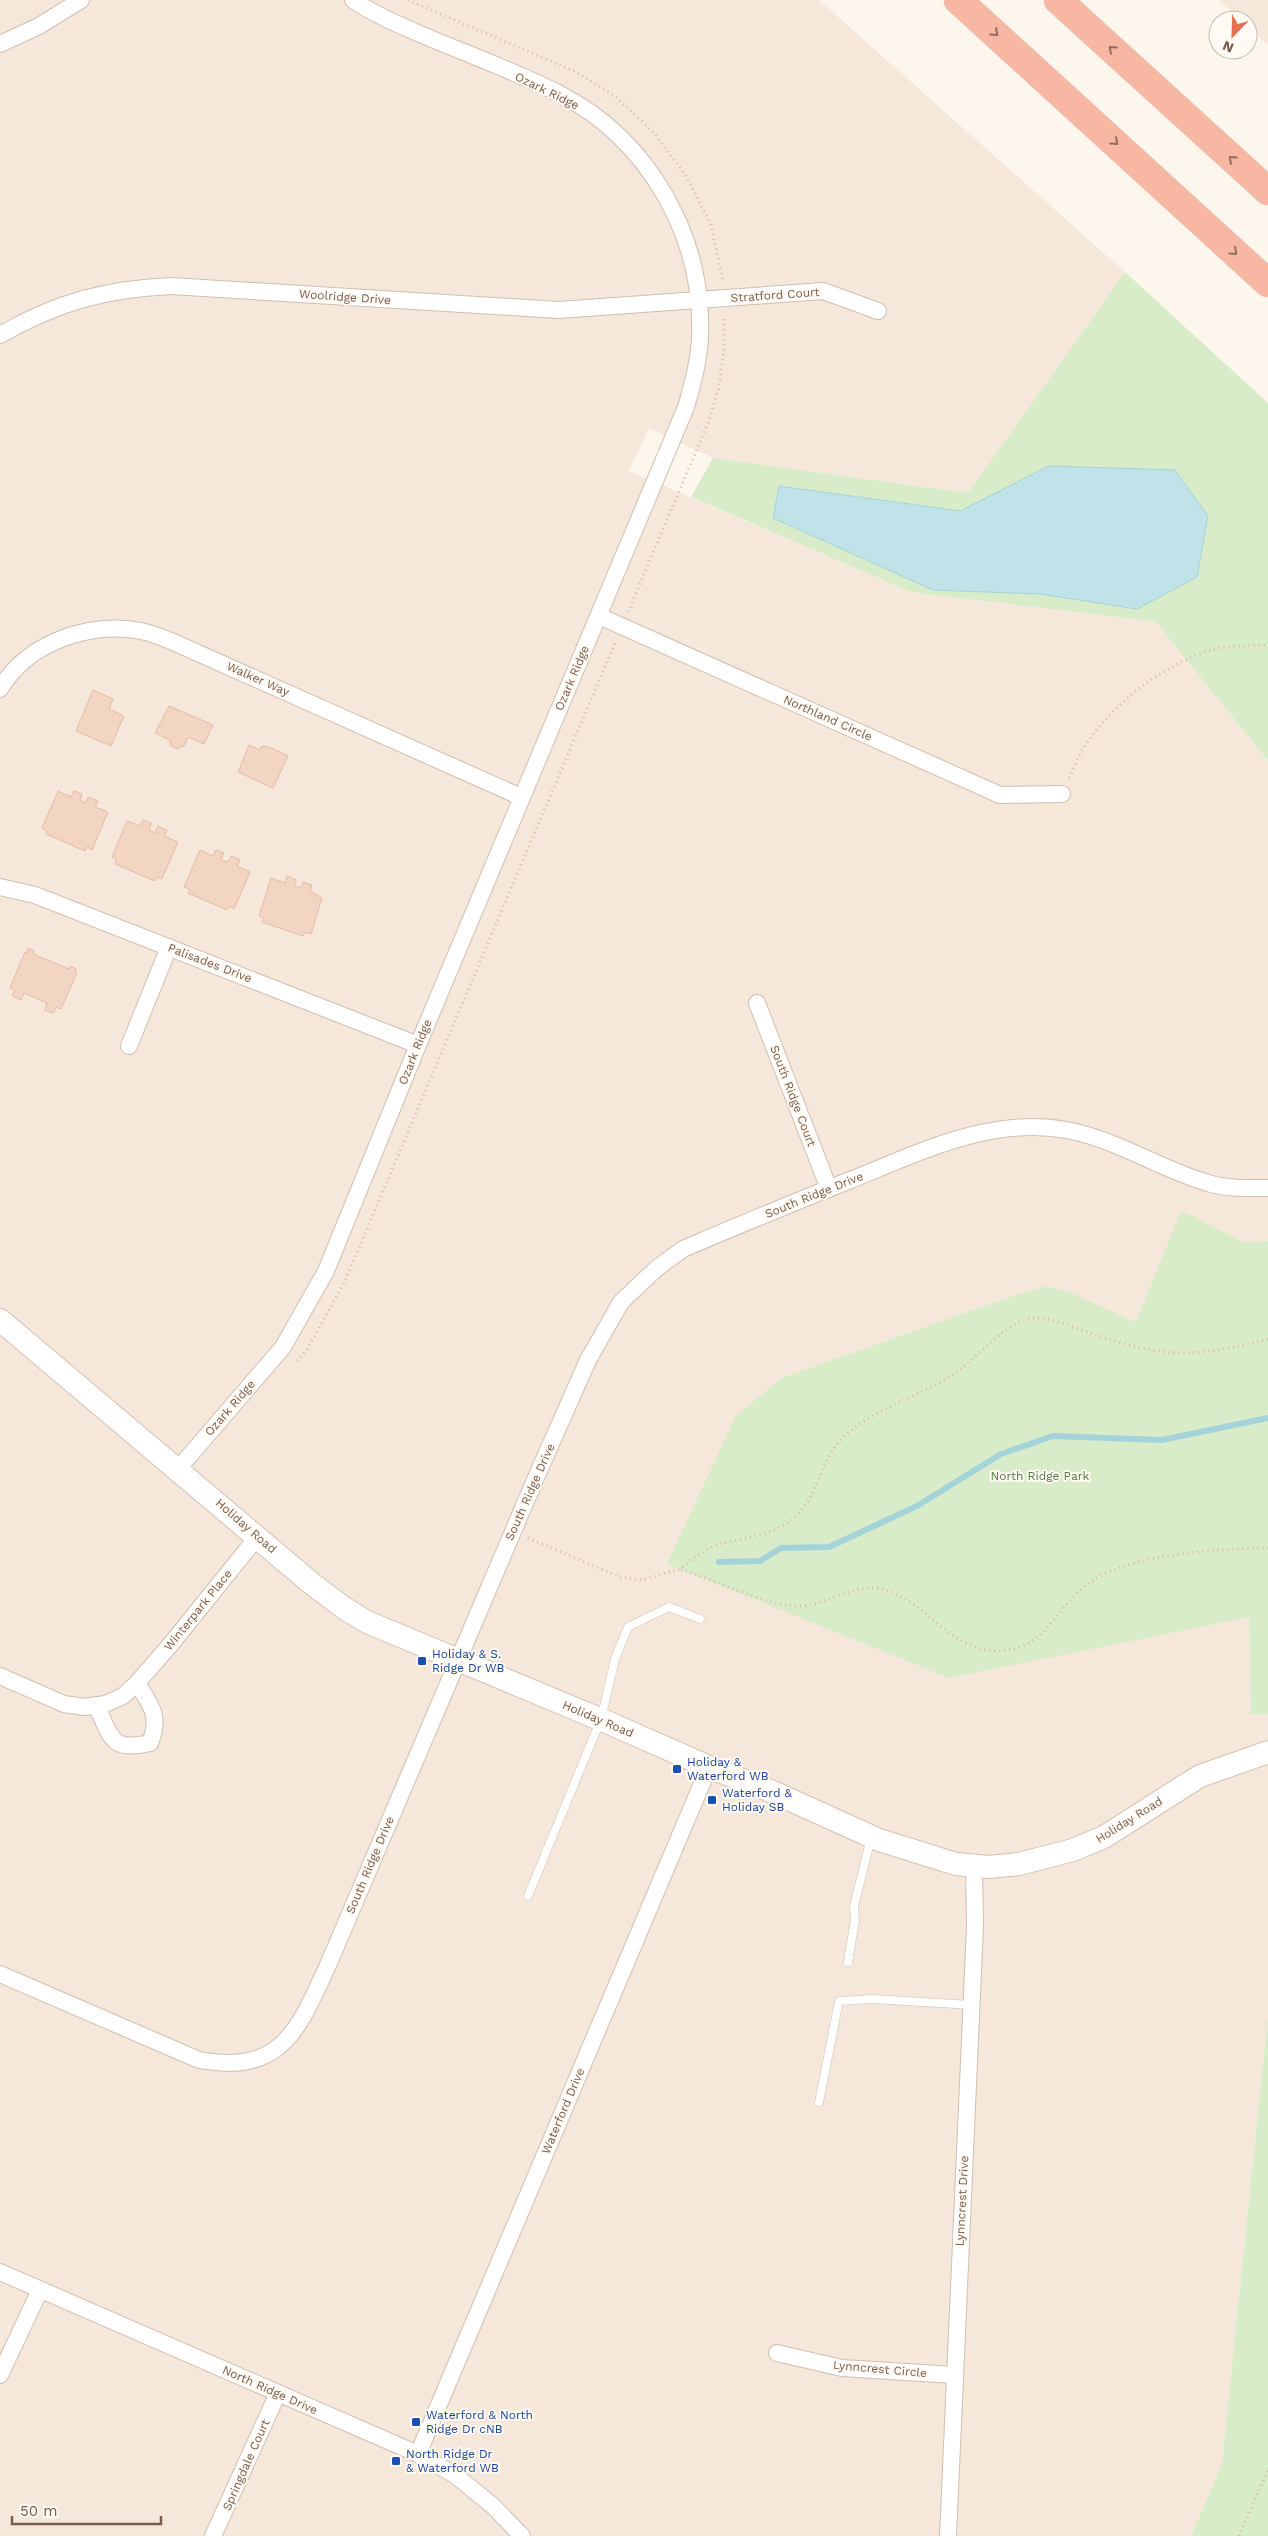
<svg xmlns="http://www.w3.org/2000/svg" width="1268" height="2536" font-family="'Work Sans',sans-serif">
<rect width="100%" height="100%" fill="#fdf6ec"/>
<path fill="#f5e8da" d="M0,0H819L1125,272L968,493L713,458L649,428L629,471L911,592L1156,622L1268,761V1241L1243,1242L1181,1210L1136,1322L1074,1294L1047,1286L1021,1293L781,1378L949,1678L1249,1616L1251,1713L1268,1714V2015L1222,2464L1191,2536H0Z
M1219,0H1268V45L1248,27V20H1241Z"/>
<path fill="#d8ecc9" d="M1125,272L1268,403V761L1156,622L911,592L691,497L713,458L968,493Z
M1181,1210L1243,1242L1268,1241V1714H1251L1249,1617L949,1678L667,1564L735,1417L781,1378L1021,1293L1047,1286L1074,1294L1136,1322Z
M1268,2015V2536H1191L1222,2464Z"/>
<path fill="#bfe3e8" stroke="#a5d3da" d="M1049,466L1175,470L1208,516L1197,577L1137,609L1040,594L933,590L773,518L779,486L960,511Z"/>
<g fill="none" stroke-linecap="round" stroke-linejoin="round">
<path stroke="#a5d3da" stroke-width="6" d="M719,1562L760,1561L781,1548L829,1547L917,1506L1001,1454L1053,1436L1162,1440L1268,1418"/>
</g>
<path fill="#f3d5c3" stroke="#e6bba3" d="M93,690L113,699L109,709L124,716L111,746L76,731Z
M169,706L213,725L204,744L188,737L184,746L177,749L171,746L170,740L155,733Z
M249,745L260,750L262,746L269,747L288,756L273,788L238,772Z
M58,791L71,797L74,791L82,794L80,800L86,803L88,797L98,801L95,807L108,812L92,850L87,847L85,851L46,834L47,831L42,828Z
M143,820L151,823L149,830L155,833L158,826L167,830L164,836L178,842L162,879L157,877L155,881L115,864L116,859L112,857L127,821L140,826Z
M200,850L213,856L216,850L224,853L221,860L228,862L231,856L240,860L237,866L250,872L234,909L229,906L227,910L188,893L190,889L184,887Z
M287,876L296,880L294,886L301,888L303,882L312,885L310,891L322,898L311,934L305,932L303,936L262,922L264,918L259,916L271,878L285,883Z
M28,948L34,951L33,954L69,969L70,966L76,969L75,972L77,973L61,1009L56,1007L53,1013L45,1010L47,1003L24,993L21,1000L12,996L15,990L10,988L25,952L27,953Z"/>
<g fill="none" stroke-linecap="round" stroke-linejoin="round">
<defs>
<path id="lane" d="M528,1896L601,1719L615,1659L628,1627L669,1607L700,1619
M848,1962L855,1920L854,1906L871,1838
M819,2102L839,2001L873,1999L971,2005"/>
<path id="street" d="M0,44L39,26L81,0
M0,335C57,302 106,289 171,286L559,310L823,291L878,311
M599,616L1000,795L1062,794
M0,689C28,642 90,621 141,631C151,633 161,637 171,641L521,797
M0,887L35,895L418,1045
M757,1003L829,1189
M129,1046L169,947
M178,1469L283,1347L326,1271L418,1045L686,407C693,384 699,361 700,337C704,237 649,140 560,94C515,71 467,54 420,34C397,24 374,14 353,0
M0,1676L64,1704L85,1707L105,1704L123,1696L137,1683L171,1644L258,1536
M96,1705C112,1738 110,1752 150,1743C161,1716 151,1706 137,1683
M0,1974L199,2060C282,2075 298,2030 328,1965L535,1480L588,1360L621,1302L657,1268L683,1249C737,1226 792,1203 848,1181C916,1154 990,1116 1066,1130C1117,1139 1159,1169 1208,1183C1227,1189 1248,1188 1268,1188
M0,2272L418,2454L455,2475L493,2506L522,2536
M777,2353L842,2368L954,2375
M0,2375L40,2290
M418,2454L709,1767
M213,2536L278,2393
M948,2536L975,1926L974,1867"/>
<path id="secondary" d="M0,1320L311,1583L344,1608L367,1622L609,1723L709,1767L773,1792L879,1840L956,1864L989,1867L1019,1864L1073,1850L1104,1837L1200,1776L1268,1752"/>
<path id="highway" d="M958,0L1268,283
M1058,0L1268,191"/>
</defs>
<use href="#lane" stroke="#d1beb0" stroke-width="9"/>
<use href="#street" stroke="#d1beb0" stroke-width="18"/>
<use href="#secondary" stroke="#d6c0b0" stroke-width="24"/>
<use href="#highway" stroke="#dad1cd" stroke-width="29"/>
<path stroke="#d9b8a5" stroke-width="3" stroke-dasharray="1 4" stroke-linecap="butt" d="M408,0L576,72L615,96L655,134L686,176L711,225L723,282
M628,612L708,423L719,387L724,349V316
M1069,778C1074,768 1078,756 1084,747C1115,702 1159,667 1211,650C1227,645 1250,646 1268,645
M1268,1339C1240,1346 1211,1353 1182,1353C1156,1353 1129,1345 1104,1338C1085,1332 1055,1318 1035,1318C1008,1319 980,1355 959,1370C922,1398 870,1407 839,1442C819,1465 818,1497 793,1519C773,1536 742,1537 718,1545C704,1550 692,1559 680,1569C716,1580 759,1603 795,1606C825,1608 854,1581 883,1589C930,1601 954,1662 1013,1649C1046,1642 1060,1605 1085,1586C1127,1553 1216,1549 1268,1548
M297,1361L307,1350L344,1283L615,643
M528,1538L620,1577L642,1580L680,1569
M1239,2536L1268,2470"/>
<use href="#lane" stroke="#fff" stroke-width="8"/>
<use href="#street" stroke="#fff" stroke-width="16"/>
<use href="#secondary" stroke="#fff" stroke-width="22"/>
<use href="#highway" stroke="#f7b7a3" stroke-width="28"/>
</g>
<defs><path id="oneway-chevron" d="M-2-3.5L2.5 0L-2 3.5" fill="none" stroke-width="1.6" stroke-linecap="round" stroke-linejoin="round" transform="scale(1.25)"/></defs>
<g stroke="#936e5e">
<use href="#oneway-chevron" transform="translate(995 33) rotate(42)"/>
<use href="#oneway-chevron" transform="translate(1112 49) rotate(-138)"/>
<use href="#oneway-chevron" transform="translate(1115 142) rotate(42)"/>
<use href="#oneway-chevron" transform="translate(1232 159) rotate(-138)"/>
<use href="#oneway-chevron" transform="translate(1234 252) rotate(42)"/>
</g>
<g fill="#1a4fb4" stroke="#fffaf3" stroke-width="2">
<rect x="417" y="1656" width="10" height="10" rx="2.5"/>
<rect x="672" y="1764" width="10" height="10" rx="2.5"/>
<rect x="707" y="1795" width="10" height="10" rx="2.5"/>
<rect x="411" y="2417" width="10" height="10" rx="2.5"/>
<rect x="391" y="2456" width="10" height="10" rx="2.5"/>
</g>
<g text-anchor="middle" stroke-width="4" stroke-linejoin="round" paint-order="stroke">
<g font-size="12" fill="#7a5c4d" stroke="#fffaf3">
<text transform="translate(547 91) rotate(26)" y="4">Ozark Ridge</text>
<text transform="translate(775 295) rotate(-4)" y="4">Stratford Court</text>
<text transform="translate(345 297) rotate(4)" y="4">Woolridge Drive</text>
<text transform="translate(572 678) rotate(-67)" y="4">Ozark Ridge</text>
<text transform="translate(258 679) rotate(24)" y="4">Walker Way</text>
<text transform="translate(828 718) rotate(24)" y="4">Northland Circle</text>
<text transform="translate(210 963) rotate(21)" y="4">Palisades Drive</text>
<text transform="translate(415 1052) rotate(-68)" y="4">Ozark Ridge</text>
<text transform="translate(793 1096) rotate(69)" y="4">South Ridge Court</text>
<text transform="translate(814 1195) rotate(-22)" y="4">South Ridge Drive</text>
<text transform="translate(230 1408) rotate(-49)" y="4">Ozark Ridge</text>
<text transform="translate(530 1492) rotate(-66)" y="4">South Ridge Drive</text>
<text transform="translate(246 1526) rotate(41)" y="4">Holiday Road</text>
<text transform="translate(198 1610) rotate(-51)" y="4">Winterpark Place</text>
<text transform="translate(598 1719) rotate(23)" y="4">Holiday Road</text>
<text transform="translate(1129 1820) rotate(-32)" y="4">Holiday Road</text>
<text transform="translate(370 1865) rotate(-67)" y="4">South Ridge Drive</text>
<text transform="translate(563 2111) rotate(-67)" y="4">Waterford Drive</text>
<text transform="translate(962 2201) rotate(-87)" y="4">Lynncrest Drive</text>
<text transform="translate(880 2369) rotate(5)" y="4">Lynncrest Circle</text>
<text transform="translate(270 2390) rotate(24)" y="4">North Ridge Drive</text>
<text transform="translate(246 2465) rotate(-66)" y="4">Springdale Court</text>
</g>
<g font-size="12" fill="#537a41" stroke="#fffaf3">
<text x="1040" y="1480">North Ridge Park</text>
</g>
<g font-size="12" fill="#164399" stroke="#fffaf3" text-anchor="start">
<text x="432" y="1658">Holiday &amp; S.<tspan x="432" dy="14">Ridge Dr WB</tspan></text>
<text x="687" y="1766">Holiday &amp;<tspan x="687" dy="14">Waterford WB</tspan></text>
<text x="722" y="1797">Waterford &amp;<tspan x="722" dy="14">Holiday SB</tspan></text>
<text x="426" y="2419">Waterford &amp; North<tspan x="426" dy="14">Ridge Dr cNB</tspan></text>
<text x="406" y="2458">North Ridge Dr<tspan x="406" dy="14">&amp; Waterford WB</tspan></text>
</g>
</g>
<g transform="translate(1233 35) rotate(203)"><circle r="24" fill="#fffaf3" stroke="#cabbb1"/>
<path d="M0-4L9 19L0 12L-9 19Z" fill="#e76f51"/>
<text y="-8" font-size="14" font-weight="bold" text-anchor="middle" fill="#7a5c4d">N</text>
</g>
<path d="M12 2516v8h149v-8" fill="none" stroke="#7a5c4d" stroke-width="2.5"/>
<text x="20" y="2516" font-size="15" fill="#7a5c4d" stroke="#fffaf3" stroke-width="4" paint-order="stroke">50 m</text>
</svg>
